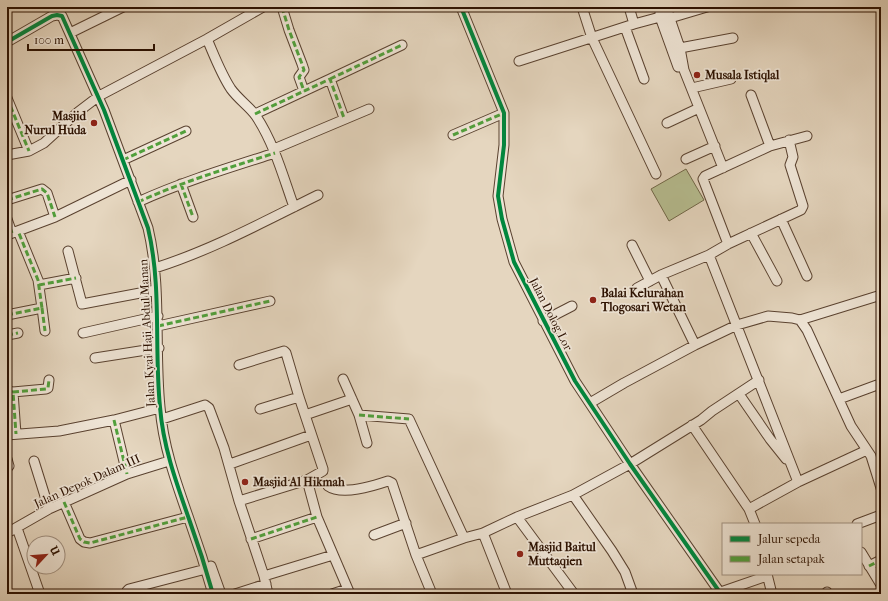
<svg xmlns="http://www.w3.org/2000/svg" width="888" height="601" font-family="'IM FELL French Canon',serif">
<rect width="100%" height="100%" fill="#e5d6bf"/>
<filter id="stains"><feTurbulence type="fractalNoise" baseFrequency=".005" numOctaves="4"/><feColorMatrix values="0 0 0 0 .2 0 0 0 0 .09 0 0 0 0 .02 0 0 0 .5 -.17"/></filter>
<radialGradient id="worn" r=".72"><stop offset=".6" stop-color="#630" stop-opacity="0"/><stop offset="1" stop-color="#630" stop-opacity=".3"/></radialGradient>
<path fill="#b6bd90" stroke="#716748" d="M686,169L704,200L669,221L651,189Z"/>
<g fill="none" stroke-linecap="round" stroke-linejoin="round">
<defs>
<path id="minor" d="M282,7L289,30L302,64L304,70L299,77L304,91
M461,7L504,113V145L498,196L502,219L514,262L575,381L630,464L721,594
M582,7L592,38L656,174
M629,7L634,24
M666,7L680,48L684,70L723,168
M660,17L678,67
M670,18L707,7
M625,27L644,79
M70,33L123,7
M207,39C214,55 221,74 231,89C238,99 250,107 256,116C274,143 283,176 294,207
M7,42L52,16L57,15L62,16L104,110L148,228C162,287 154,347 160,407C163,446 176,482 189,519C198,544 206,569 213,594
M680,48L733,38
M519,61L634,24L660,17V7
M330,79L402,45
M692,88L731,79
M751,95L770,146
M7,98L29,151
M255,114L330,79L344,118
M667,123L699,108
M453,135L504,113
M274,149L369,109
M7,155L29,151L44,143L78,112L99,96L207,39L263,7
M686,159L715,146
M123,160L186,131
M181,184L193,217
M7,200L42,189L47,193L55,217
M138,202C182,182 228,168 275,153
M7,219L12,233
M781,219L807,276
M751,233L777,281
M7,235L55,217L131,180
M728,244L703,179L705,176L770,146L807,136
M632,245L650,281
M68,251L82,304L156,290
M709,255L798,482
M155,268C212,250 265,221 318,195
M661,275L695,345
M39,285L76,278
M637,288L661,275L709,255L728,244L801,210L803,206L790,165L793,157L789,140
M42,308L45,331
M7,315L42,308L38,280L18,231
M800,320L881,295
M543,321L572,306
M158,326L270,301
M83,333L158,316
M7,335L18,333
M95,358L159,348
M239,365L284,351L286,353L299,397L323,469V471L307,480L239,501
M343,379L359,415L367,443
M7,391L13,392L16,434
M13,392L46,389L48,388L49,380
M739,394L770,439L786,459
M839,399L877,385
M590,403L624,383L695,345L737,325L768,316L792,318L800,320L807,330L851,426L871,456L881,488
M260,409L299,397
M305,415L352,399
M359,415L409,419L464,538
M162,419L205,405L209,408L224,448L239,501L264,576L268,594
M114,420L127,474
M692,425L749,509L755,524
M7,435L59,431L114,420L160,408
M7,459L9,466L7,468
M34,461L49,509
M230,464L311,435
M307,480L317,517L350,594
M328,486C342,496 373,486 388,481L392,483L416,555L432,594
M573,495L612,551L625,572L633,594
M64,502L80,539L84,542L90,543L188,517
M749,509L798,482L867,450
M517,517L574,594
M857,524L881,515
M17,528L40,594
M7,533L49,509L127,474L169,461
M483,533L507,594
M374,535L406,523
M251,539L317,517
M861,552L881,585
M416,555L464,538L483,533L517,517L573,495L630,464L701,420L712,411L759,380
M211,566L221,594
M869,566L881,560
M767,574L772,594
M264,576L333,555
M827,592L828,594
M126,594L127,591L129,589L206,569
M235,594L266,584
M332,594L347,589
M715,594L767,576"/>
</defs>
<use href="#minor" stroke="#5a4230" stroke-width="11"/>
<use href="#minor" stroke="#eee4d5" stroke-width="9"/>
<path stroke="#51a03c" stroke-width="3" stroke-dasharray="6 3" stroke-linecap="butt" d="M282,7L289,30L302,64L304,70L299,77L304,91
M330,79L402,45
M7,98L29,151
M255,114L330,79L344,118
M453,135L504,113
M123,160L186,131
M181,184L193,217
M7,200L42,189L47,193L55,217
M138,202C182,182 228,168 275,153
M7,219L12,233
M39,285L76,278
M42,308L45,331
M7,315L42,308L38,280L18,231
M158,326L270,301
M7,335L18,333
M7,391L13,392L16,434
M13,392L46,389L48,388L49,380
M359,415L409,419
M114,420L127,474
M64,502L80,539L84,542L90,543L188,517
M251,539L317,517
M869,566L881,560"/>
<defs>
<path id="cycleway" d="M461,7L504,113V145L498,196L502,219L514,262L575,381L630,464L721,594
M7,42L52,16L57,15L62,16L104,110L148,228C162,287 154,347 160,407C163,446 176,482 189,519C198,544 206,569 213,594"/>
</defs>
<use href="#cycleway" stroke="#eee4d5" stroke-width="6"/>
<use href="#cycleway" stroke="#00873e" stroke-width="4"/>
</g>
<g fill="#8f2418" stroke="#eee4d5" stroke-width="1.5">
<circle cx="697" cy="75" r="4"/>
<circle cx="94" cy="123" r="4"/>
<circle cx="593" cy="300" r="4"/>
<circle cx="245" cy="482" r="4"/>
<circle cx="520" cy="554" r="4"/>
</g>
<g text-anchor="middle" stroke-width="3.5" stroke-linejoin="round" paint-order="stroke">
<g font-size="12" font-weight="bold" fill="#2c1101" stroke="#eee4d5" text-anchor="start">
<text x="705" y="79">Musala Istiqlal</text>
<text x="86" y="120" text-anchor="end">Masjid<tspan x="86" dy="14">Nurul Huda</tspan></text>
<text x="601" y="297">Balai Kelurahan<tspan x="601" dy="14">Tlogosari Wetan</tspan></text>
<text x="253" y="486">Masjid Al Hikmah</text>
<text x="528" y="551">Masjid Baitul<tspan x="528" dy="14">Muttaqien</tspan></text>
</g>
<g font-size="12" fill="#2c1101" stroke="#eee4d5">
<text transform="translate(551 314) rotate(63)" y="4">Jalan Dolog Lor</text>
<text transform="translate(147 333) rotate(-93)" y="4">Jalan Kyai Haji Abdul Manan</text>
<text transform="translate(87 481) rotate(-24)" y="4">Jalan Depok Dalam III</text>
</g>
</g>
<rect width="888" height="601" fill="none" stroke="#e5d6bf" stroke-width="24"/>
<rect x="8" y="8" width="872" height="585" fill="none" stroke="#2c1101" stroke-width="2"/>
<rect x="12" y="12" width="864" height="577" fill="none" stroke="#2c1101"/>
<rect x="722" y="523" width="140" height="52" fill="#eee4d5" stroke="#a09080"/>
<rect x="730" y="536" width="20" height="6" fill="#00873e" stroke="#a09080"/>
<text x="758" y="543" font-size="12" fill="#2c1101">Jalur sepeda</text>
<rect x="730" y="556" width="20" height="6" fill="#51a03c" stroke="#a09080"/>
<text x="758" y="563" font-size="12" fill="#2c1101">Jalan setapak</text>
<g transform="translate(46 555) rotate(64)"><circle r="19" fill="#eee4d5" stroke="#a09080"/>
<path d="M0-3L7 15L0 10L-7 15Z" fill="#8f2418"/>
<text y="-6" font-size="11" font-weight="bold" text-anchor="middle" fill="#2c1101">U</text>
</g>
<path d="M28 44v6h126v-6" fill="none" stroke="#2c1101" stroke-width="2"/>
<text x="34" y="44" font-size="12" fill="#2c1101" stroke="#eee4d5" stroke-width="3" paint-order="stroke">100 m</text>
<rect width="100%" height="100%" filter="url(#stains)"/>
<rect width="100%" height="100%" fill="url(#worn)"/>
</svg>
